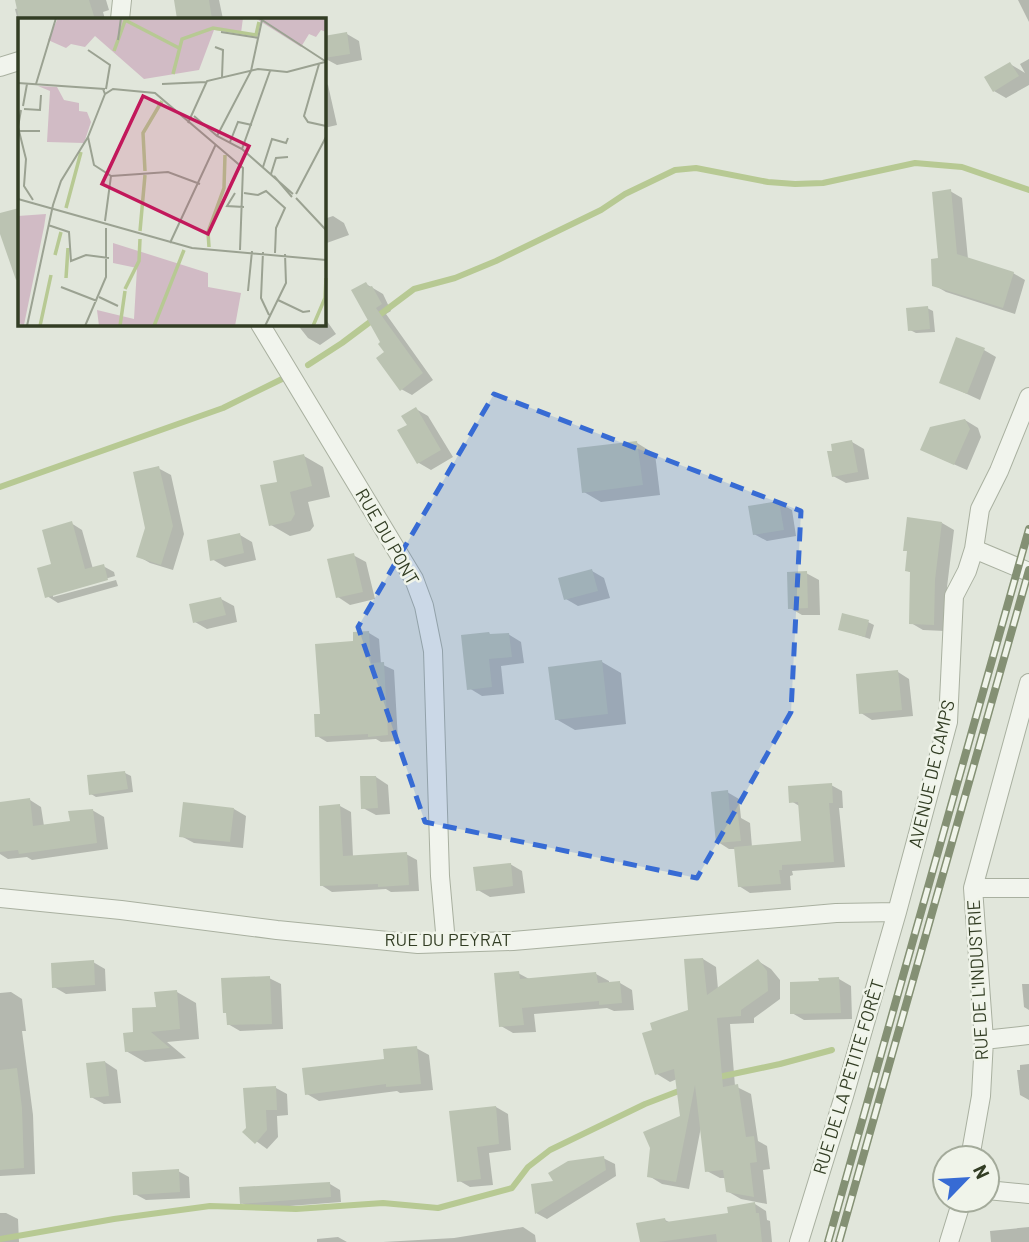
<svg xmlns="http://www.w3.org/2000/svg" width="1029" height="1242" font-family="Barlow,sans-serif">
<rect width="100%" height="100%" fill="#e1e6db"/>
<path fill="#0003" d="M54,0H106L109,10L103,12L105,19H19V25L15,9Z
M175,0H219L223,19H179Z
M1018,0H1029V22Z
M347,34L359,41L362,60L337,65L324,58V38Z
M1029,59V85L1006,98L994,91L1010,64L1025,73L1020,64Z
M324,82L328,85L337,125L324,128Z
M950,191L962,198L968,259L1013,273L1025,280L1015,314L946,292L934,285Z
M333,216L344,223L349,235L324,244V219Z
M366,284L383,294L391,311L386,314L433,380L412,395L401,389L386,353Z
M927,308L933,311L935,332L916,333L910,330Z
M324,317L336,334L320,345L308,338L297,324H324Z
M984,350L996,357L980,400L941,382Z
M416,409L428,416L453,457L431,470L419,463L400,431L409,425Z
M965,420L978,428L981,437L967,470L935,456Z
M852,442L864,449L869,479L846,483L833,476Z
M637,443L655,454L660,495L601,502L584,492Z
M304,456L323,467L330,497L308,502L314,526L310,531L290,536L271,525L279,483Z
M158,468L171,475L184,534L173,570L150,563L138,556L146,528Z
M779,503L792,510L796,536L767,541L754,534Z
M71,523L82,530L93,569L103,566L114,572L115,576L53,594V597L116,580L118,586L58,603L47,596L53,565Z
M942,523L954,530L947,587L945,631L923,630L911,623L912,573L906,570L909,552L905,550Z
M240,535L252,542L256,560L225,567L212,559Z
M353,555L366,562L375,599L350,605L338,597Z
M592,571L604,578L610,598L578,606L566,599Z
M806,573L819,580L820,615H802L790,608Z
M221,599L234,606L237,622L207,629L195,622Z
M868,622L874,625L870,639L840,629Z
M369,633L379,639L381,664L394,670L398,741L381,742L376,739L327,742L317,736L322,715L355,643Z
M508,634L521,642L524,663L501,666L504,694L482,696L469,688L493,636Z
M602,662L621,673L626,724L575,730L556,719Z
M898,672L909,679L913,716L872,720L861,713Z
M125,773L131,776L133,792L96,797L91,794Z
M376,777L388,785L390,814L376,815L363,808Z
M831,785L842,791L843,808H839L845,867L792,871L793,875L790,876L791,890L750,893L739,886L736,849H729L718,842L727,792L739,799L741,818L750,823L752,847L803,843L801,807L791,801Z
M30,800L41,807L44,826L71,823L92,810L104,817L108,849L32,860L27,857L8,859L0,854V816Z
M340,806L351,812L353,857L406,854L417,860L419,891L391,892L386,889L332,892L321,885Z
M234,809L246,816L243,848L194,843L181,836Z
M510,864L522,871L525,893L490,897L478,890Z
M703,959L716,967L718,989L758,961L771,969L780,980V999L754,1018V1023L730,1024L735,1086L751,1094L758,1141L767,1146L770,1169L763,1170L767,1204L741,1199L727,1191L726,1178H720L707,1171L701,1127L689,1189L662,1184L649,1176L682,1117L677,1079L670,1082L657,1074L689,1012Z
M93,962L105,969L106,991L66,994L54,987Z
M518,973L531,980L596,974L609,981V984L620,983L632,990L634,1010L614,1011L607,1008L534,1014L536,1032L513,1033L501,1026Z
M269,978L281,984L283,1029L240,1031L228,1024Z
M839,979L851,986L852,1019L804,1020L792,1013Z
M1022,984H1029V1010L1024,1007Z
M11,992L22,999L26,1031H22L33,1115L35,1174L0,1176V993Z
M177,992L196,1003L199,1039L167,1042L186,1058L145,1062L126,1051L135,1033Z
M416,1048L429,1055L433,1090L400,1093L397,1091L319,1101L307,1094Z
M105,1062L117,1070L121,1103L104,1104L91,1097Z
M1029,1064V1100L1020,1095L1017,1070H1020V1065Z
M276,1088L287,1094L288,1115L277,1116L278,1137L267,1149L244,1132Z
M496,1107L508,1114L511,1150L489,1153L493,1185L470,1187L458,1180Z
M603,1158L615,1164L616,1176L547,1219L536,1213L556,1182Z
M178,1171L189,1177L190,1198L146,1200L135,1194Z
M330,1184L340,1190L341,1202L252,1209L242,1203Z
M755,1204L766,1211L767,1220L770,1221L772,1242H642L665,1220L671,1223L730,1214Z
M0,1213H6L18,1219L19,1242H0Z
M523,1227L535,1235L536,1242H383L454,1238Z
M1029,1227V1242H991L990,1231Z
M338,1237L347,1242H317V1239Z"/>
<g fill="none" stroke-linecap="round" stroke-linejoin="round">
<path stroke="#b7c993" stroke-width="6" d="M308,365L342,343L414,289L455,278L496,261L601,210L625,194L675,170L696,168L768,182L795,184L823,183L915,163L962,167L1029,190
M0,487L223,408L282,379
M714,1078L780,1064L832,1050
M0,1239L114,1219L210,1206L296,1209L383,1203L438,1208L512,1188L528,1167L550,1150L645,1104L684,1089"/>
</g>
<path fill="#bbc3b2" d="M15,0H89L95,19H19Z
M174,0H209L212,19H177Z
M347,32L350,54L324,58V36Z
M1010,62L1019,76L993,92L984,77Z
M951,189L957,254L1014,272L1003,308L932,286L931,259L938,258L932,192Z
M19,208V279L16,280L0,234V213Z
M366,282L369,287L372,286L382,304L376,308L423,373L400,391L376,358L384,352L378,344L380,342L351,290Z
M928,306L930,329L908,331L906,308Z
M956,337L985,348L967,394L939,383Z
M416,407L441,450L417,464L397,430L407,425L401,416Z
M965,419L970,429L954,465L920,450L930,427Z
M852,440L858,472L832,477L827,451H832L831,444Z
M637,441L643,485L582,493L577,448Z
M304,454L312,486L290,492L295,514L291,521L269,526L260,485L277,482L273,461Z
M159,466L173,526L161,565L136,557L145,528L133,472Z
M779,501L784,530L753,535L748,506Z
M907,517L942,522L935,580L934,625L909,624L910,572L905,571L907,551H903Z
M72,521L85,569L104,564L108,580L45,598L37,568L51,564L42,530Z
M240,533L244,553L210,561L207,540Z
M354,553L363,592L336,598L327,559Z
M592,569L598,591L564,600L558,578Z
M807,571L808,608L788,609L787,572Z
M221,597L226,615L193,623L189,604Z
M842,613L869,620L865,637L838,630Z
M369,631L371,663L384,662L388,735L368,737V734L315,737L314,714H320L315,644L353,641V632Z
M489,632L490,634L509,633L512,657L489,659L492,687L467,690L461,635Z
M602,660L608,714L555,720L548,667Z
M898,670L902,710L859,714L856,674Z
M125,771L128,789L89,795L87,775Z
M360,776H376L378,808L361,809Z
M832,783L833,803H829L834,862L782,865V870H779L781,884L738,887L734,847L801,841L798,802L789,803L788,786Z
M728,790L730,815L738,814L741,841L716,843L711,792Z
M30,798L33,826L70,821L68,811L93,809L97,843L19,854L18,850L0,852V802Z
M183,802L234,808L230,842L179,837Z
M340,804L343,856L407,852L409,885L378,887V884L320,886L319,806Z
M511,863L513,886L476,891L473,867Z
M703,958L707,995L758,959L767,971L768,991L741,1010V1016L717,1018L723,1087L738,1084L746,1137L754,1136L757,1162L750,1163L754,1197L726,1192L723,1170L705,1172L695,1085L676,1182L647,1177L650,1148L643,1132L680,1116L674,1069L655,1075L642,1033L652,1030L650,1023L688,1010L684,959Z
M94,960L95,985L52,988L51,963Z
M519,971L520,979L596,972L598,983L620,981L622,1003L599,1005V1001L522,1008L524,1025L499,1027L494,973Z
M270,976L272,1024L227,1025L226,1013H223L221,978Z
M839,977L841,1013L790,1014V982L819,981L818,978Z
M177,990L180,1029L151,1032L170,1048L125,1052L123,1033L133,1032L132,1008L156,1007L154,992Z
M417,1046L421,1084L386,1087V1084L305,1095L302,1068L384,1059L383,1049Z
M105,1061L109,1096L90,1098L86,1063Z
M17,1068L22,1108L24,1168L0,1170V1070Z
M276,1086L277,1110H266L267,1130L255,1144L242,1132L246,1128L243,1088Z
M496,1106L499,1144L477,1147L481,1179L457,1182L449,1111Z
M604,1156L606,1170L535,1214L531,1184L553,1181L548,1173L568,1161Z
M179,1169L180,1192L133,1195L132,1172Z
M330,1182L331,1197L240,1204L239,1187Z
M755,1202L756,1213H759L762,1242H717L716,1234L658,1242H640L636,1223L665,1218L666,1222L728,1213L727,1207Z"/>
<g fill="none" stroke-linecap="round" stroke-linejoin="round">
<defs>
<path id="street" d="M120,19L122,0
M0,67L19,61
M260,324L414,579L424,606L433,651L440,876L446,943
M974,549L1029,572
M973,888H1029
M0,898L121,910L277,930L418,944L513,941L836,913L897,912
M984,1040L1029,1035
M970,1158L981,1096L984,1040L973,888L1029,683
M987,1190L1029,1194
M799,1242L844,1096L897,912L948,722L954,596L967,571L974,549L980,509L999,471L1029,397
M949,1242L962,1200"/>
</defs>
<use href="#street" stroke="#a9b0a0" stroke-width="20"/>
<use href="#street" stroke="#f1f4ed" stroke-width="18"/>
<defs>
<path id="rail" d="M828,1242L1029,529
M839,1242L1029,570"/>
</defs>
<use href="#rail" stroke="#849074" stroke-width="8"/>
<use href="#rail" stroke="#f0f4ea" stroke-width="5" stroke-dasharray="16" stroke-linecap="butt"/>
</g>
<path fill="#376bd4" fill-opacity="0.2" stroke="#376bd4" stroke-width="5" stroke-dasharray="14 9" stroke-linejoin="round" d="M494,394L801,511L791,712L697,878L425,822L358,627Z"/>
<g text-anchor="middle" stroke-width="5" stroke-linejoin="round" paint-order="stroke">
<g font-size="18" fill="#323d24" stroke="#f0f4ea">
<text transform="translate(387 537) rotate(60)" y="6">RUE DU PONT</text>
<text transform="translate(932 774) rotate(-77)" y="6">AVENUE DE CAMPS</text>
<text x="448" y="946">RUE DU PEYRAT</text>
<text transform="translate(978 980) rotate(-93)" y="6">RUE DE L'INDUSTRIE</text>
<text transform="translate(849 1077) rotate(-73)" y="6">RUE DE LA PETITE FORÊT</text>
</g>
</g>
<g transform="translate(18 18)">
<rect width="308" height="308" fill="#e1e6db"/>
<path d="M40,0H225L223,15L196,12L181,52L126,61L77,18L67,29L53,26L48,30L30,22ZM237,0H308V14L303,12L298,19L291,16L283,29ZM20,68L39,69L46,82L61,85V93L69,94L73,104L66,125L29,124L32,73ZM28,196L26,209L6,307L0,305V198ZM95,225L190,255V269L223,275L217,308H81L79,292L116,301L119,250L95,245Z" fill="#d1bbc5"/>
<path fill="none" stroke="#b7c993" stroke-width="3.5" d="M107,2L161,30M96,33L108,0M155,56L164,21L195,10L238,17L241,4M127,153L125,115L144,83M48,190L63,134M122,213L127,157M191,229L190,214L206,170L207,137M37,237L43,214M48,260L50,230M107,271L121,243L122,221M22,308L33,257M102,308L107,273M136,308L166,232M295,308L307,280L308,260"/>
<path fill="none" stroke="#9ba292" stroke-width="2" d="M241,0L307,43M203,14L241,20M100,22L103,0M197,29L205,32L204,59M70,32L92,47L88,71M301,46L286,98L290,104L308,108M0,65L87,71M18,66L38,0M144,66L188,64M85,71L87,76L95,71L137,75L225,150L222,232M87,76L70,119L76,147L93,158L87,203M5,88L9,66M6,91L22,92L23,77M3,92L0,109L8,141L6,168L15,182M176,98L199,118L224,131L275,176M170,105L189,63L240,51L269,54L307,44M0,113H22M199,118L233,53L244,2M212,124L220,104L234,107M224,131L252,53M245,149L254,121L268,125L270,120M253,156L258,140L270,139M93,158L150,154L182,166M256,158L274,179M217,175L209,188L226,189M226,175L240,177L248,173L267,190L258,210L257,235M278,176L308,119M278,180L308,212M0,181L174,230L308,242M30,207L51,214L53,243L68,237L91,240M152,225L198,126M245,234L243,280L251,297M43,269L79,283M230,273L234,233M81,279L100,288M260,282L285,294L292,293M9,308L35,187L43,163L70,119M67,308L88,259V210M247,308L268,265L267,236"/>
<path fill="#c2185b" fill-opacity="0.15" stroke="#c2185b" stroke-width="3.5" d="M125,78L231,128L190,216L84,166Z"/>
<rect width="308" height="308" fill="none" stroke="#323d24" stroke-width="3.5"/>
</g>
<g transform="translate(966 1179) rotate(65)"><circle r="33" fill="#f0f4ea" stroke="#a4ab9b" stroke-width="2"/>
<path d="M0-5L12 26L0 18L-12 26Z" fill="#376bd4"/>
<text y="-10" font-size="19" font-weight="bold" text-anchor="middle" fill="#323d24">N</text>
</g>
</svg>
